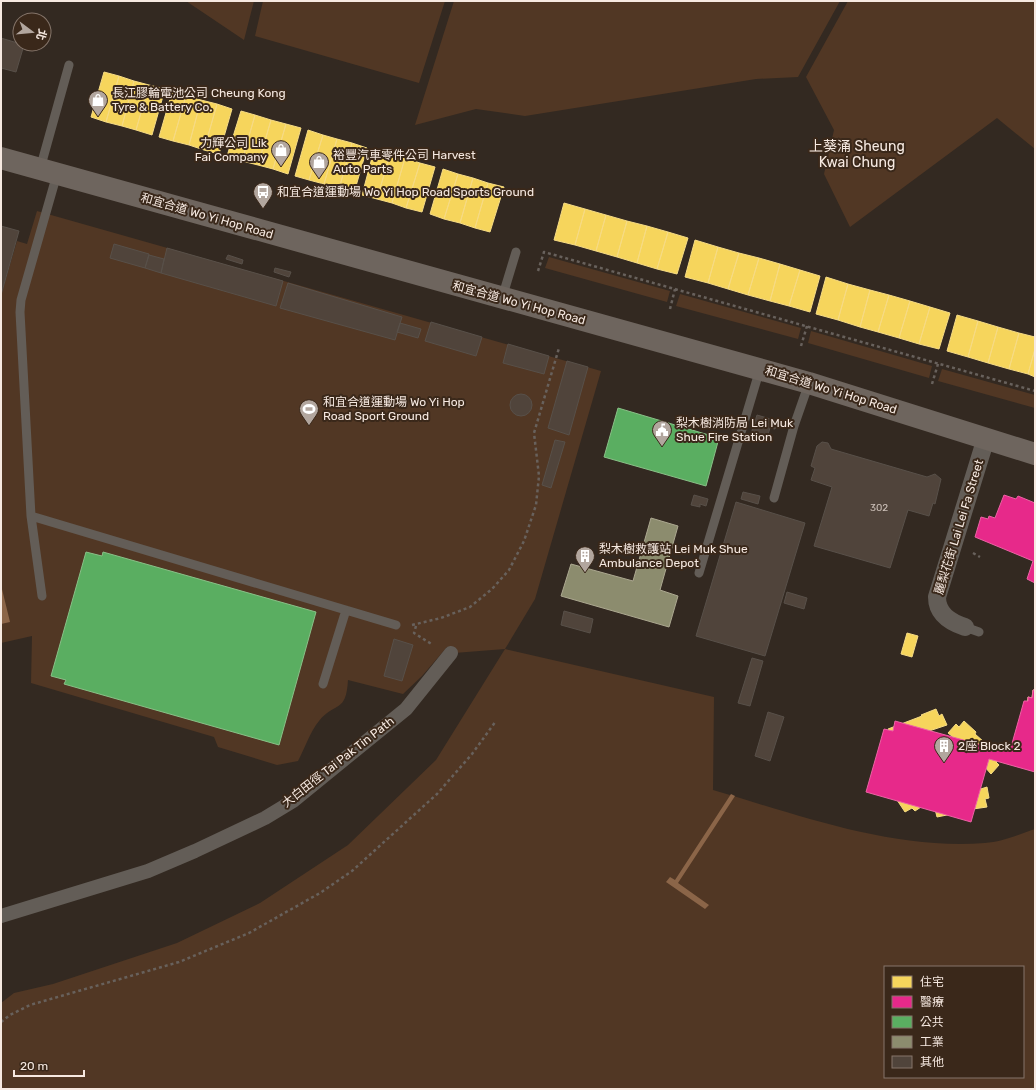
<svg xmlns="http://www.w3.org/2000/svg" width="1036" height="1090" font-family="Rubik,'Noto Sans TC',sans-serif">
<rect width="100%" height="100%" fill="#332921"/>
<path fill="#513724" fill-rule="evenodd" d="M186,1H254L244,40Z
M263,1H445L419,83L255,36Z
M454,1H840L798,77L756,79L525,116L476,109L415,125Z
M848,1H1035V149L997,118L850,227L824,174L834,130L806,77Z
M37,211L601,371L535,599L505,649L714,697L713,790C802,816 892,850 985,843C1002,842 1020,834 1035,829V1089H1V1003L14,993L53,984L177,943L260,903L348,845L436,760L505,649L454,653L447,647L422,676L403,694L348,680C346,714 335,701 319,721C310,732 305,748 298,761L277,765L218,747L214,737L31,683L32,636L1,643V295L17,241L27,244ZM885,967H1023V1077H885Z
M549,257L670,291L667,302L545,268Z
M680,294L801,328L798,339L676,306Z
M811,331L932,366L929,378L808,343Z
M942,369L1035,395V408L938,381Z"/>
<path fill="#8b6548" d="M1,585L10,622L1,624Z
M731,794L735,796L678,883L709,905L705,909L666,882L670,877L675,880Z"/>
<path fill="#f6d55c" stroke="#f6db84" d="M104,72L119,76L106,122L91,117Z
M119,76L134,81L122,126L106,122Z
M134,81L149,85L136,130L122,126Z
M149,85L165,89L152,135L136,130Z
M172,92L186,96L173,141L159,137Z
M186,96L201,100L189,145L173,141Z
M201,100L217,104L204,150L189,145Z
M217,104L232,109L219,154L204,150Z
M241,111L255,115L242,161L227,156Z
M255,115L271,120L258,165L242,161Z
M271,120L286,124L273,169L258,165Z
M286,124L301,128L288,174L273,169Z
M308,130L323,135L309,180L295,176Z
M323,135L337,139L324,184L309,180Z
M337,139L352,143L339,189L324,184Z
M352,143L367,148L354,193L339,189Z
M374,150L390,154L377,199L362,195Z
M390,154L405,158L392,203L377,199Z
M405,158L420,163L406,208L392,203Z
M420,163L435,167L422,212L406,208Z
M443,169L458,174L444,219L430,214Z
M458,174L473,178L460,223L444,219Z
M473,178L488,183L475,228L460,223Z
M488,183L504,187L490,232L475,228Z
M564,203L585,209L575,245L554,240Z
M585,209L606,215L596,251L575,245Z
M606,215L627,221L617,257L596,251Z
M627,221L647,226L637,263L617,257Z
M647,226L668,232L657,269L637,263Z
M668,232L688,238L677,274L657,269Z
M695,240L718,247L708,283L685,277Z
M718,247L739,253L728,289L708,283Z
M739,253L759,258L748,295L728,289Z
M759,258L780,264L770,301L748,295Z
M780,264L800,270L789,306L770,301Z
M800,270L820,276L810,312L789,306Z
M826,277L848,284L838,320L816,314Z
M848,284L870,290L860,327L838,320Z
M870,290L889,295L878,332L860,327Z
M889,295L910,301L899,338L878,332Z
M910,301L930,307L919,344L899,338Z
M930,307L950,313L939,349L919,344Z
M957,315L978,321L968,357L947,351Z
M978,321L998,327L988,363L968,357Z
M998,327L1019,333L1009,369L988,363Z
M1019,333L1035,337V349L1028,374L1009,369Z
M1035,349V377L1028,374Z
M907,633L918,636L912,657L901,654Z
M1033,690H1035V710L1027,709L1028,697L1032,698Z
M936,709L939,716L942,714L947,725L929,731L933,743L926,746L924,750L957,760L959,758L954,754L963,745L948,733L956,724L959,727L964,721L976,732L975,734L1001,757L996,762L999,765L991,774L978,759L970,768L963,764L960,766L958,781L966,780L968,793L987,787L989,798L985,799L987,807L952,812V814L937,817L935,809L931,810L929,799L948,797L945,784L942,783L943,780L918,773L922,783L911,790L924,805L915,811L912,808L905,812L897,800L898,799L876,771L883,766L880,763L891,756L899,773L906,768L907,764L912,766L917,752L911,750L912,746L909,739L893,748L888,738L891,736L888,729L922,716L921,715Z
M1030,720L1035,726V750L1032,747L1030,748L1019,737L1024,732L1021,729Z"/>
<path fill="#e7298a" stroke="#ec63a4" d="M1004,495L1016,499L1018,496L1035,503V583L1027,579L1033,561L975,537L981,517L988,519L989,516L995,518Z
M1033,690H1035V772L989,759L971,822L866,792L884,729L893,731L895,721L1003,751L1011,747L1024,701H1028V697L1032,698Z"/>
<path fill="#5aae61" stroke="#89c087" d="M618,408L719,438L706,486L604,457Z
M86,552L102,556L103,552L316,612L279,745L64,684L66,680L51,676Z"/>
<path fill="#8c8c6e" stroke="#aca890" d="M651,518L678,526L660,590L678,596L669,627L561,596L571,564L633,581Z"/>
<path fill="#50443b" stroke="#585049" d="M1,38L24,45L16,72L1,68Z
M1,226L19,231L1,295Z
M114,244L149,254L145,268L110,258Z
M167,248L283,281L276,306L161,273Z
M149,255L164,259L161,273L145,268Z
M228,255L243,260L242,264L226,259Z
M275,268L291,272L289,277L274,272Z
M288,283L402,317L395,340L280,308Z
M431,322L482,337L476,356L425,341Z
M400,323L421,329L418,338L397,332Z
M508,344L549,356L544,374L503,363Z
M567,361L588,367L569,435L548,428Z
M510 405a11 11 0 1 1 22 0a11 11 0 1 1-22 0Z
M757,415L777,421L775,429L770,428L766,441L750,437Z
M555,440L565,442L551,488L542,485Z
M822,442L828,443L831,449L927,477L935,474L941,479L935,504L933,503L929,516L908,510L890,568L814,546L832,487L811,480L815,468L811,466L817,446Z
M743,492L760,496L758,504L741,499Z
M694,495L708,499L706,506L700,504V507L691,505Z
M736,502L805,523L765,656L696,636Z
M787,592L807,598L804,609L784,603Z
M564,611L593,619L590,633L561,625Z
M394,639L413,645L402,681L384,676Z
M752,658L763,661L750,706L738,703Z
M768,712L784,717L770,761L755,756Z"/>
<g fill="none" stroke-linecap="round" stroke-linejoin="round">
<path stroke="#68615c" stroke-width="2.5" stroke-dasharray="3 3" stroke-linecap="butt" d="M538,271L544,252L1035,391
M670,309L675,289
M801,346L807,326
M932,384L938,364
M973,553L980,557
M412,625L441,618L470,607L492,589L509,570L524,541L536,505L539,476L534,433L559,348
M416,626L414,633L433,645
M1,1022L10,1015L30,1005L179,962L249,933L320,893L352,871L437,794L472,754L496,721"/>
<path stroke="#635d57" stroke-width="9" d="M40,169L69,65
M502,298L516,252
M774,498L794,426L809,383
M31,516L396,625
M699,573L760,369
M42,596L31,516L20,312L21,300L57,174
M965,627L979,632
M323,684L346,610"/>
<path stroke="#635d57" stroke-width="14" d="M1,916L148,871L195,851L265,818L293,801L406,709L451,653"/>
<path stroke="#635d57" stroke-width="18" d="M965,627C950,622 937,614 937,597L986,438"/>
<path stroke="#6e655e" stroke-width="22" d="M1,158L809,383L1035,454"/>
</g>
<defs>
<symbol id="shop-pin" viewBox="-11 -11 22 30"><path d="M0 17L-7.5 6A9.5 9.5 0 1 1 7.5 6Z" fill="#b2a69e" stroke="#3a281a"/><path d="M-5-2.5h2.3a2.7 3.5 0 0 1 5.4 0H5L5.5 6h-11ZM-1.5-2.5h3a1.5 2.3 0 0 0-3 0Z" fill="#fff"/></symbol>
<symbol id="bus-pin" viewBox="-11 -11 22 30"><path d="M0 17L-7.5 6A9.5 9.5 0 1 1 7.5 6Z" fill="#b2a69e" stroke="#3a281a"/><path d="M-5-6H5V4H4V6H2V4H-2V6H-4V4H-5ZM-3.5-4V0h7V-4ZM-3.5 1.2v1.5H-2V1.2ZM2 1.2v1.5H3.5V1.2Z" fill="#fff"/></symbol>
<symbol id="stadium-pin" viewBox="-11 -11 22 30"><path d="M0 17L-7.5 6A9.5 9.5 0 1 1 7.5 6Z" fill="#b2a69e" stroke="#3a281a"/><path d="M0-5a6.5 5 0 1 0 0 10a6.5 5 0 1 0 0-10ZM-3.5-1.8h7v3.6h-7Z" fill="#fff"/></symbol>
<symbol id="civic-pin" viewBox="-11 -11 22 30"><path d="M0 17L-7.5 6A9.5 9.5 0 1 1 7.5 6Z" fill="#b2a69e" stroke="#3a281a"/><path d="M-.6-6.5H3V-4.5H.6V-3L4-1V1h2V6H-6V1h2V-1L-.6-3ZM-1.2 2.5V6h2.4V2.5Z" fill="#fff"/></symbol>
<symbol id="building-pin" viewBox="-11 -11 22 30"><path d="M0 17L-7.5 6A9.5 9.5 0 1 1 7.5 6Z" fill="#b2a69e" stroke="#3a281a"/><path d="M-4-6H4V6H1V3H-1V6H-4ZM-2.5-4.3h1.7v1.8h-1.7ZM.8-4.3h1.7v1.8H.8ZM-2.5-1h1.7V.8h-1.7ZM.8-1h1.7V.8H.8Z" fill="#fff"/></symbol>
</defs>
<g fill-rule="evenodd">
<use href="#shop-pin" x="87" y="89" width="22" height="30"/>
<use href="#shop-pin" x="270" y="139" width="22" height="30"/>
<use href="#shop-pin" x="308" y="151" width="22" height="30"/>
<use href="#bus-pin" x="252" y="181" width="22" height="30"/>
<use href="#stadium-pin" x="298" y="398" width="22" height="30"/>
<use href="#civic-pin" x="651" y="419" width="22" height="30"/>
<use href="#building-pin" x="574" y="545" width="22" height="30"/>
<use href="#building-pin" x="933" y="735" width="22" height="30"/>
</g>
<g text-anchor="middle" stroke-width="4" stroke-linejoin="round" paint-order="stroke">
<g font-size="10" fill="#ccc0b8">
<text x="879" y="511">302</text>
</g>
<g font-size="12" fill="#f6e9e1" stroke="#3a281a" text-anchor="start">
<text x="112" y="97">長江膠輪電池公司 Cheung Kong<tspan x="112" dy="14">Tyre &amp; Battery Co.</tspan></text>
<text x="267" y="147" text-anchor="end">力輝公司 Lik<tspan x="267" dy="14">Fai Company</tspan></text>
<text x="333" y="159">裕豐汽車零件公司 Harvest<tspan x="333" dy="14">Auto Parts</tspan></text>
<text x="277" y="196">和宜合道運動場 Wo Yi Hop Road Sports Ground</text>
<text x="323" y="406">和宜合道運動場 Wo Yi Hop<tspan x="323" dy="14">Road Sport Ground</tspan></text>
<text x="676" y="427">梨木樹消防局 Lei Muk<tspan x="676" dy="14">Shue Fire Station</tspan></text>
<text x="599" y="553">梨木樹救護站 Lei Muk Shue<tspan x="599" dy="14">Ambulance Depot</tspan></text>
<text x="958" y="750">2座 Block 2</text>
</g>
<g font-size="12" fill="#f6e9e1" stroke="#3a281a">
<text transform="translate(207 216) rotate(16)" y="4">和宜合道 Wo Yi Hop Road</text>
<text transform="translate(519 303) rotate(15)" y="4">和宜合道 Wo Yi Hop Road</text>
<text transform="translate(831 390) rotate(17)" y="4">和宜合道 Wo Yi Hop Road</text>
<text transform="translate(959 527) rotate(-73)" y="4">麗梨花街 Lai Lei Fa Street</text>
<text transform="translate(338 762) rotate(-38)" y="4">大白田徑 Tai Pak Tin Path</text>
</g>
<g font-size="14" fill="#f6e9e1" stroke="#3a281a">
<text x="857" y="151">上葵涌 Sheung<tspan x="857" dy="16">Kwai Chung</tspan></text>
</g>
</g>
<rect width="1036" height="1090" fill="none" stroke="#f6e9e1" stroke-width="4"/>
<rect x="884" y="966" width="140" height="112" fill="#3a281a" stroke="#85756a"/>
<rect x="892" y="976" width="20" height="12" fill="#f6d55c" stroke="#85756a"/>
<text x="920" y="986" font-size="12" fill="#f6e9e1">住宅</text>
<rect x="892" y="996" width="20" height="12" fill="#e7298a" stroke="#85756a"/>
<text x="920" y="1006" font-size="12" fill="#f6e9e1">醫療</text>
<rect x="892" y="1016" width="20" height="12" fill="#5aae61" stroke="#85756a"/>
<text x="920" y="1026" font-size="12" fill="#f6e9e1">公共</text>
<rect x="892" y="1036" width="20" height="12" fill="#8c8c6e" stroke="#85756a"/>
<text x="920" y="1046" font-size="12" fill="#f6e9e1">工業</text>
<rect x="892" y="1056" width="20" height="12" fill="#50443b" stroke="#85756a"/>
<text x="920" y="1066" font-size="12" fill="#f6e9e1">其他</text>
<g transform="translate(32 32) rotate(106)"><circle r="19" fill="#3a281a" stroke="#85756a"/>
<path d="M0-3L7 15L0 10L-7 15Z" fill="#b2a69e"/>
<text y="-6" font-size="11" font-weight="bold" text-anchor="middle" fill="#f6e9e1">北</text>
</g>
<path d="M14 1070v6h70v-6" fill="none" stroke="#f6e9e1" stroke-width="2"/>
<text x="20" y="1070" font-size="12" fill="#f6e9e1" stroke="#3a281a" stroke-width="3" paint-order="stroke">20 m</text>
</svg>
